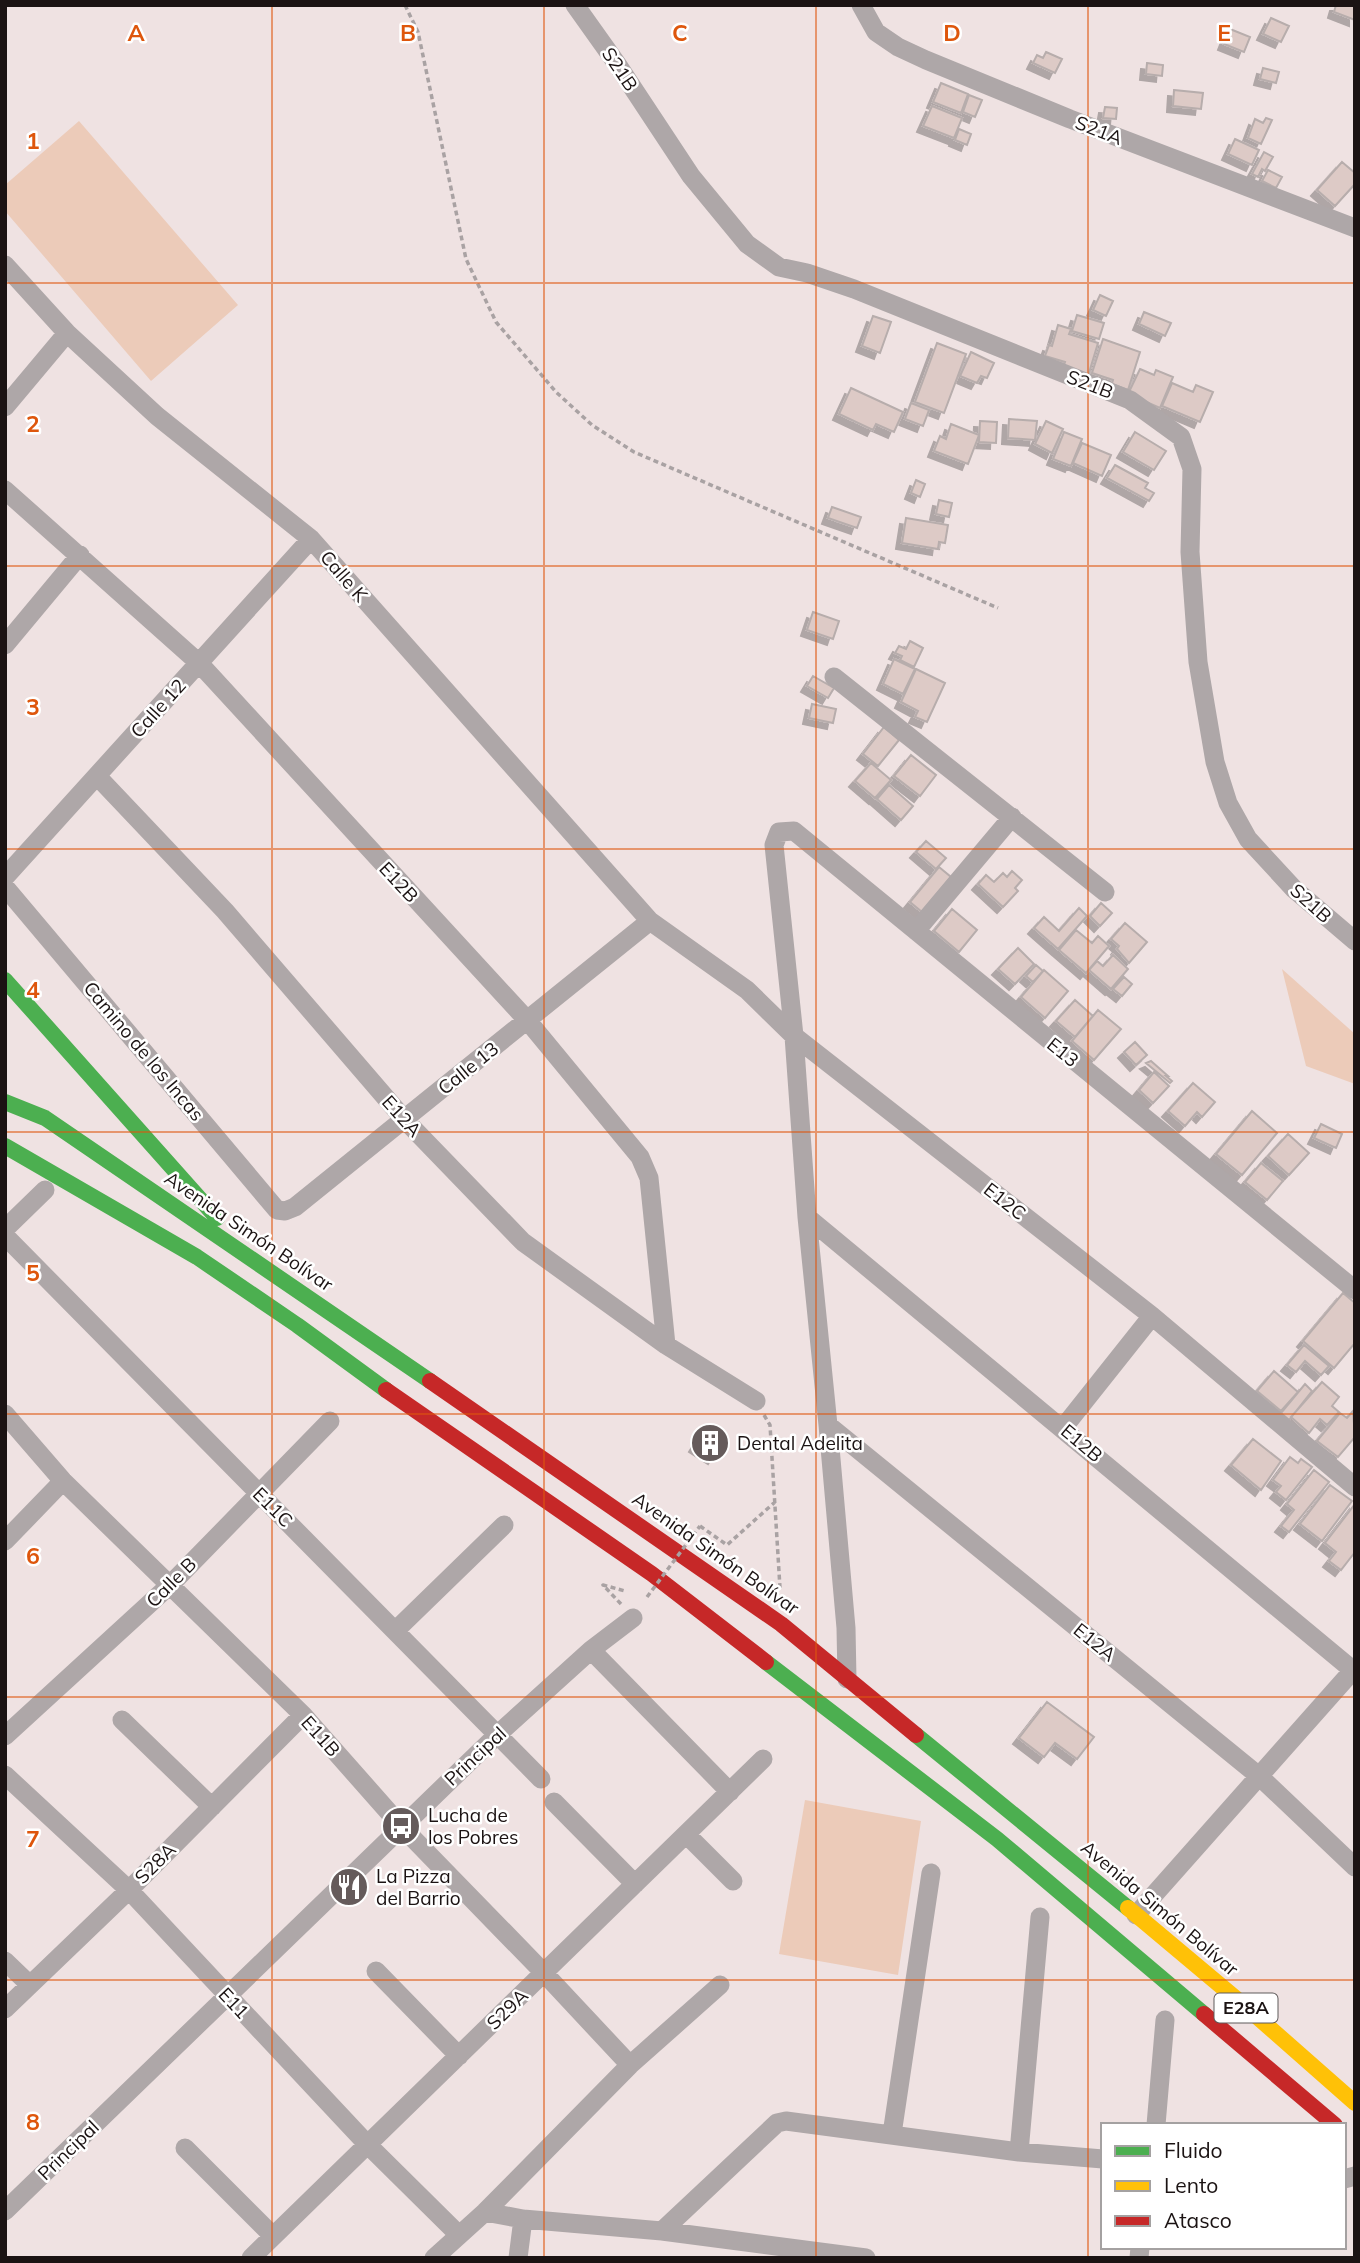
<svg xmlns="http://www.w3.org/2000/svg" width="1360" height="2263" font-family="Mulish,sans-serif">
<defs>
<filter id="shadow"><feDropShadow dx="-6" dy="6" stdDeviation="0" flood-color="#0004"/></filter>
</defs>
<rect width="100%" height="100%" fill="#efe2e2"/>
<path fill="#eccbb9" d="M79,121L238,305L151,381L5,211V185Z
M1282,969L1355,1034V1084L1306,1066Z
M805,1800L921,1821L898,1975L779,1954Z"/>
<path fill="#ddcac6" stroke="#b7adac" stroke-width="2" filter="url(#shadow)" d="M1336,5H1355V20L1334,12Z
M1271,18L1289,26L1281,42L1263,34Z
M1230,29L1250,37L1244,52L1224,44Z
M1046,52L1062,59L1055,73L1033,63L1037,55L1043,58Z
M1147,63L1163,65L1162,76L1146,74Z
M1263,68L1279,72L1276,83L1260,79Z
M941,83L968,94L961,113L933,102Z
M1174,90L1203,93L1201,109L1173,106Z
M969,95L982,100L975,117L963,112Z
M932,106L962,118L954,138L923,126Z
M1105,107L1117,108L1116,119L1103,118Z
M1266,118L1272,120L1261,144L1248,138L1255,119L1263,123Z
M959,129L971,134L967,145L955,140Z
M1235,139L1259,150L1252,165L1228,154Z
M1264,152L1273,157L1265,171L1262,169L1258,177L1252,174Z
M1342,162L1355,173V184L1335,206L1317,190Z
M1268,170L1282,177L1276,188L1262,181Z
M1100,295L1113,301L1106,316L1093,310Z
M1144,312L1171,323L1165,336L1139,324Z
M1077,315L1104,323L1099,339L1072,331Z
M873,316L891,322L880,353L862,346Z
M1058,325L1071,329L1069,334L1098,343L1088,376L1063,368L1065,362L1045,356L1049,345L1052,346Z
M1103,339L1140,352L1128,390L1112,384L1113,380L1092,373Z
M937,343L966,354L944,413L915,402Z
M971,352L994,363L987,378L981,376L977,383L960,376Z
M1140,369L1154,375L1156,370L1173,377L1160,408L1128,394Z
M1172,383L1193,392L1196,385L1213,392L1200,422L1162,406Z
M851,388L903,412L894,432L876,424L873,430L839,414Z
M911,403L929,410L923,426L905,419Z
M1009,419L1037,421L1035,440L1008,438Z
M980,421L997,422L996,443L979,442Z
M1046,421L1063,429L1052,453L1035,444Z
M951,424L979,435L968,464L934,451L940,436L946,439Z
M1064,432L1082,439L1071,466L1053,459Z
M1135,432L1166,451L1154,470L1123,452Z
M1082,443L1111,455L1102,476L1073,463Z
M1115,465L1148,483L1145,488L1154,493L1149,501L1107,478Z
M916,480L925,484L920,497L911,493Z
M939,500L952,503L949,517L936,514Z
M832,507L861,517L857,528L828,518Z
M906,518L948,525L945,543L939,542L938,549L902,543Z
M813,612L839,621L833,639L807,630Z
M910,641L923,648L914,667L900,660L902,656L895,653L899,646L906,649Z
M894,659L915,669L903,694L883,684Z
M916,669L945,683L927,722L915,717L918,711L901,702Z
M813,676L834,688L828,698L807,686Z
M812,704L836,709L833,723L809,718Z
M884,727L899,740L878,766L863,754Z
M911,755L936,775L920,796L894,776Z
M871,763L891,780L875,798L855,781Z
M889,785L913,806L901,820L877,799Z
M926,841L946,858L936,869L916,852Z
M939,867L951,877L922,912L910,902Z
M1012,871L1022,880L1015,888L1018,891L1003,907L978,884L986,875L994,882L1003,873L1007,877Z
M1101,903L1112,913L1100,926L1090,916Z
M1079,908L1087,916L1058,949L1034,928L1044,917L1059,931Z
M952,909L977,930L959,952L934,931Z
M1125,923L1147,942L1129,963L1117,949L1119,946L1111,939Z
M1076,930L1092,943L1098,936L1109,946L1086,973L1059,950Z
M1018,948L1034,964L1015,984L998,969Z
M1113,955L1128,969L1111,989L1089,970L1097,961L1103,966Z
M1036,965L1043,971L1033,982L1026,976Z
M1044,970L1068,991L1045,1018L1021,997Z
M1124,977L1132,984L1122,996L1113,989Z
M1075,1000L1093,1016L1075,1037L1056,1021Z
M1098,1010L1121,1029L1094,1060L1072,1041Z
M1135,1042L1147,1055L1136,1065L1124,1052Z
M1151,1061L1168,1076H1166L1172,1081L1170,1083L1146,1063Z
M1154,1072L1169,1086L1153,1103L1139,1090Z
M1193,1083L1215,1102L1202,1117L1197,1112L1185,1126L1168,1111Z
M1252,1111L1277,1133L1242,1175L1216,1154Z
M1321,1124L1342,1134L1336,1148L1314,1138Z
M1288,1134L1309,1153L1289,1175L1268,1156Z
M1261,1163L1283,1181L1267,1200L1245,1182Z
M1343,1293L1355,1303V1343L1334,1368L1303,1341Z
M1304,1345L1329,1366L1321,1375L1305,1361L1296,1372L1287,1365Z
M1274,1371L1298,1392L1281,1411L1257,1391Z
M1322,1382L1339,1397L1332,1406L1339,1412L1327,1425L1320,1419L1309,1433L1291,1417Z
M1305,1384L1312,1391L1289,1420L1281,1413Z
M1353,1411L1355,1437L1338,1457L1317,1441L1340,1413L1347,1418Z
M706,1428L725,1439L714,1458L695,1446Z
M1253,1439L1281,1461L1261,1490L1231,1465Z
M1290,1457L1298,1463L1301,1459L1312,1467L1286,1500L1276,1492L1281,1486L1273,1480Z
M1314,1470L1329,1482L1289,1532L1281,1526L1294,1510L1287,1504Z
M1330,1485L1352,1501L1322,1541L1300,1524Z
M1355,1504V1552L1341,1570L1329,1561L1336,1552L1325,1543Z
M1047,1702L1094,1737L1077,1759L1055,1743L1044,1757L1019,1738Z"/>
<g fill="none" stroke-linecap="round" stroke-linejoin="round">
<path stroke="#a9a2a3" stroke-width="3.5" stroke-dasharray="5 3.5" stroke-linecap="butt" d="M405,5L418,32L466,259L496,322L556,392L592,425L634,452L998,608
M764,1415L770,1425L780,1588
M700,1526L727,1545L775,1502
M621,1604L603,1585L625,1591"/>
<path stroke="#aea7a8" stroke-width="19" d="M575,5L617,64L691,176L747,244L779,267L807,273L854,289L1130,400L1181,437L1192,469L1190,552L1198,662L1215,762L1228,803L1248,839L1294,889L1355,941
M861,5L876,32L898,47L926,60L1070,119L1355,228
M5,265L67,333L157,416L311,539L650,921L747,990L794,1036L1152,1316L1355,1487
M5,407L67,333
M5,490L199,663L527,1020L640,1157L649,1178L666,1345
M5,645L80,555
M834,677L1105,892
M97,776L225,911L404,1119L523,1242L666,1345L756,1401
M5,877L311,539
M5,887L277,1210L285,1211L295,1207L650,921
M916,931L1012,817
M807,1217L1355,1672
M5,1229L45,1190
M5,1236L541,1779
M5,1414L63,1481L303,1715L401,1826L544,1973L630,2065
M828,1425L1259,1776L1355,1867
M1063,1428L1152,1316
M5,1541L63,1481
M395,1631L504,1525
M591,1650L730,1792
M847,1679L846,1628L828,1425L807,1217L794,1036L774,845L779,832L794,831L1355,1290
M122,1720L212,1807
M5,1736L171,1584L330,1421
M5,1775L129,1890L367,2144L458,2234
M554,1802L635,1884
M687,1835L733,1881
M1136,1915L1355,1668
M5,1961L30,1985
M376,1971L459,2056
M5,2009L129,1890L303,1715
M1156,2125L1165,2020
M892,2134L931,1873
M185,2148L273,2236
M1019,2152L1040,1917
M1344,2179L1355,2176
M5,2211L497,1735L591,1650L633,1618
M485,2212L523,2219L662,2231L866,2258
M662,2231L777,2123L786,2121L1019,2152L1103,2159
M251,2258L763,1759
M434,2258L485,2212L630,2065L720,1985
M518,2258L523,2219
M1139,2258L1140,2247"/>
<path stroke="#4caf50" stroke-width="16" d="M5,980L217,1218
M5,1102L45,1118L430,1381
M5,1146L197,1257L297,1325L386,1390
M766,1662L997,1839L1204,2014
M916,1735L1128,1908"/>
<path stroke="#ffc107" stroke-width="16" d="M1128,1908L1246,2007L1355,2103"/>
<path stroke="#c62828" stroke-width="16" d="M430,1381L781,1624L916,1735
M386,1390L652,1574L766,1662
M1204,2014L1335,2125"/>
<path stroke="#a9a2a3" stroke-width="3.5" stroke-dasharray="5 3.5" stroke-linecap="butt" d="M647,1597L700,1526"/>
</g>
<path fill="none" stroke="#de560c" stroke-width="2" stroke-opacity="0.55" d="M272,5V2258M544,5V2258M816,5V2258M1088,5V2258M5,283H1355M5,566H1355M5,849H1355M5,1132H1355M5,1414H1355M5,1697H1355M5,1980H1355"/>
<defs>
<symbol id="building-disc" viewBox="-11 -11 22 22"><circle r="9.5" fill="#655b5b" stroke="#fff"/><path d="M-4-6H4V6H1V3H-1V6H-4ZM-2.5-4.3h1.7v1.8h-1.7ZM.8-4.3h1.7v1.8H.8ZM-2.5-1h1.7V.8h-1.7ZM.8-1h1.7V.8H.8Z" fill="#fff"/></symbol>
<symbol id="bus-disc" viewBox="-11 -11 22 22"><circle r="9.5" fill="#655b5b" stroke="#fff"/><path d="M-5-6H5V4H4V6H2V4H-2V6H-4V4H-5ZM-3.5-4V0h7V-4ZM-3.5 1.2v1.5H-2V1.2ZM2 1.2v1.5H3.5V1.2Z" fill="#fff"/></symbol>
<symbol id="restaurant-disc" viewBox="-11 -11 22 22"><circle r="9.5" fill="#655b5b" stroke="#fff"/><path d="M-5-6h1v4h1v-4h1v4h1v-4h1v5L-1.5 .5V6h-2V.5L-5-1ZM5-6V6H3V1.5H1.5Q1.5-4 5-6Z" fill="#fff"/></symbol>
</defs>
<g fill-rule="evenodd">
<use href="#building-disc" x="688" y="1421" width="44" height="44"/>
<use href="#bus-disc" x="379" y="1804" width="44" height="44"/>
<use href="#restaurant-disc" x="327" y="1865" width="44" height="44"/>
</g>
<g text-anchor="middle" stroke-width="5" stroke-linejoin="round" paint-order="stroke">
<rect fill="#fff" stroke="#5f5a5a" stroke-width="2" x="1214.5" y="1993.5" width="63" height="29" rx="5"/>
<g font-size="18" font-weight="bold" fill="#1b1313">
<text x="1246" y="2014">E28A</text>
</g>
<g font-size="19" fill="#1b1313" stroke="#fff">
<text transform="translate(620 69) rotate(56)" y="7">S21B</text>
<text transform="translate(1099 130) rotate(21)" y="7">S21A</text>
<text transform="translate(1090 384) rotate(21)" y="7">S21B</text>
<text transform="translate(344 576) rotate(49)" y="7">Calle K</text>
<text transform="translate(158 708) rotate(-48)" y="7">Calle 12</text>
<text transform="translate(399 882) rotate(47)" y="7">E12B</text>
<text transform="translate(1311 903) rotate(42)" y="7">S21B</text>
<text transform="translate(144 1051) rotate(50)" y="7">Camino de los Incas</text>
<text transform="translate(1063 1052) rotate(39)" y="7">E13</text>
<text transform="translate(468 1068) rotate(-39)" y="7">Calle 13</text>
<text transform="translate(402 1116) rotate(48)" y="7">E12A</text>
<text transform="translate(1005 1201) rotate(38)" y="7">E12C</text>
<text transform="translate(249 1231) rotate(34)" y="7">Avenida Simón Bolívar</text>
<text transform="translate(1082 1443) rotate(40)" y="7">E12B</text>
<text transform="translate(273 1507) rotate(45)" y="7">E11C</text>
<text transform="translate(716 1553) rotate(35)" y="7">Avenida Simón Bolívar</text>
<text transform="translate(171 1582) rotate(-45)" y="7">Calle B</text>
<text transform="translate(1095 1642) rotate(39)" y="7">E12A</text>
<text transform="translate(321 1736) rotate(48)" y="7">E11B</text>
<text transform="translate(475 1756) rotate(-43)" y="7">Principal</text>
<text transform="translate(155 1863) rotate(-45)" y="7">S28A</text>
<text transform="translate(1160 1908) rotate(40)" y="7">Avenida Simón Bolívar</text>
<text transform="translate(234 2003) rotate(47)" y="7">E11</text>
<text transform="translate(507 2009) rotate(-44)" y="7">S29A</text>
<text transform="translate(68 2150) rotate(-44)" y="7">Principal</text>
</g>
<g font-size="19" fill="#1b1313" stroke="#fff" text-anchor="start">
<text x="737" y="1450">Dental Adelita</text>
<text x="428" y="1822">Lucha de<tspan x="428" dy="22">los Pobres</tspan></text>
<text x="376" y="1883">La Pizza<tspan x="376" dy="22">del Barrio</tspan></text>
</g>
</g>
<g font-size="23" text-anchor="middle" font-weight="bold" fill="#de560c" stroke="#fff" stroke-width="5" stroke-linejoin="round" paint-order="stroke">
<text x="136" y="41">A</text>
<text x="408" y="41">B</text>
<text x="680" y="41">C</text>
<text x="952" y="41">D</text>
<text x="1224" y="41">E</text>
<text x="33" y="149">1</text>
<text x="33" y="432">2</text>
<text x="33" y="715">3</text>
<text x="33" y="998">4</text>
<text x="33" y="1281">5</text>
<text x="33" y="1564">6</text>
<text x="33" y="1847">7</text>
<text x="33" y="2130">8</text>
</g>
<rect width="1360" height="2263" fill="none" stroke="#1b1313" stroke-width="14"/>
<rect x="1101" y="2123" width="245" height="126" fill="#ffffff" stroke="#a4a1a1" stroke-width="2"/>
<rect x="1115" y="2146" width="35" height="10" fill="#4caf50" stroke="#a4a1a1" stroke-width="2"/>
<text x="1164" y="2158" font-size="21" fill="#1b1313">Fluido</text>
<rect x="1115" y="2181" width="35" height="10" fill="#ffc107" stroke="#a4a1a1" stroke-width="2"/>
<text x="1164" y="2193" font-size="21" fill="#1b1313">Lento</text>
<rect x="1115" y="2216" width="35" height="10" fill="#c62828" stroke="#a4a1a1" stroke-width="2"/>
<text x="1164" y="2228" font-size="21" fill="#1b1313">Atasco</text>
</svg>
